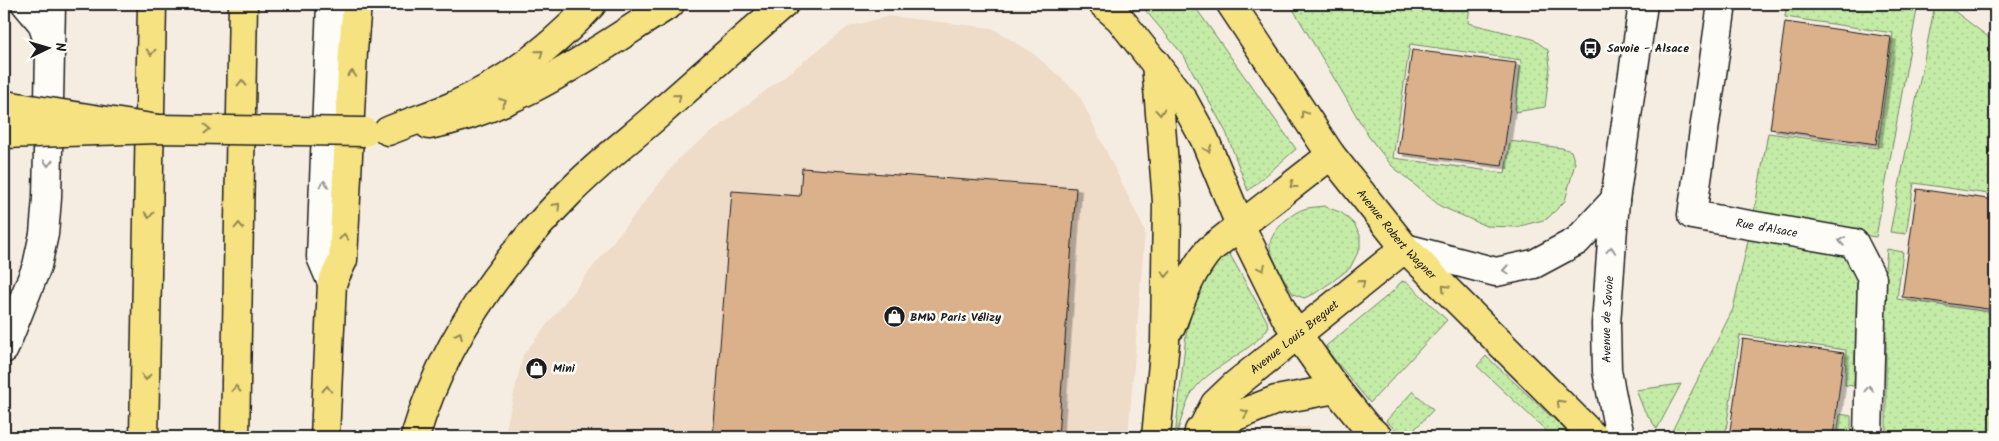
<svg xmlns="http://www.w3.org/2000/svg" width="1999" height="441" font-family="Kalam,sans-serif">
<defs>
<pattern id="green-dots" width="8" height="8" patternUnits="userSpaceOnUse" patternTransform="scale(1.25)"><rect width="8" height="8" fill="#c4eca7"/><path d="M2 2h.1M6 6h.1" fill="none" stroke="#a8ca8f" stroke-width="1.8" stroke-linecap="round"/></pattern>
<filter id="shadow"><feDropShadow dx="5.5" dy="3" stdDeviation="0" flood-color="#0004"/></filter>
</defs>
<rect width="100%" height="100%" fill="#f6ede2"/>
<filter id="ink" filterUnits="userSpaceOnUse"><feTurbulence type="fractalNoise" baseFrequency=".02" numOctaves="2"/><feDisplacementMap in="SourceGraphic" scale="10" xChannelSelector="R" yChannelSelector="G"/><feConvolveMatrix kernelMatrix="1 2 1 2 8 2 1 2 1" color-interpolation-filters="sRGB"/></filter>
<g filter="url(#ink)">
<path fill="#eedbc8" d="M889,16L992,28L1035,55L1078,93L1145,231L1128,437H504L523,355L681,156L848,27Z
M1286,427H1309L1320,437H1272Z"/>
<path fill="url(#green-dots)" stroke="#708462" d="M1140,4H1193L1296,149L1248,191L1226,132L1184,56Z
M1290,4H1470L1468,23L1533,39L1548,50L1550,66L1545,107L1515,112L1521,60L1410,44L1393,158L1505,173L1510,141L1562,148L1571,151L1575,163L1565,201L1547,219L1516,227L1486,226L1440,206L1392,166L1369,137Z
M1787,4H1918L1876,237L1753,218L1768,133L1878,148L1893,33L1785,17Z
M1935,4H1945L1995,42V195L1914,183L1906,234L1890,232Z
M1324,206L1342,213L1354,224L1360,235V248L1350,268L1333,281L1314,294L1304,298L1293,294C1287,284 1272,259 1270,248C1268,233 1291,213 1304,209C1310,207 1318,207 1324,206Z
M1750,232L1842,251L1853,262L1857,279L1854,386L1845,385L1846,350L1740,335L1725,437H1669L1733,309Z
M1887,249L1903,252L1897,299L1995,313V437H1886V337L1884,279Z
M1228,251L1267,321L1268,328C1252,352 1211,366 1193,391C1184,404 1181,424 1175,437L1186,335L1194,300L1215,261Z
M1402,281L1408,283L1447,320L1370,403L1327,350L1326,346L1392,292Z
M1486,356L1573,437H1553L1477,366Z
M1681,384L1657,429L1644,410L1636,390Z
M1413,391L1433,410L1414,430L1421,437H1404L1386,421Z
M1840,414L1851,416V437H1837Z"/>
<path fill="#dbb18c" stroke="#1c1c1c" filter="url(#shadow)" d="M1785,22L1891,37L1876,144L1770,129Z
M1412,50L1516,63L1502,166L1398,153Z
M802,168L1076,188L1058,437H713L732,191L800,196Z
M1917,189L1995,200V310L1902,297Z
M1743,339L1844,353L1833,437H1729Z"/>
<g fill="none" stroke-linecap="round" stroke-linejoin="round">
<defs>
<g id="minor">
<path d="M26,4L42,23L48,41"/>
<path d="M331,4L321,257L332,283"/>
<path id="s1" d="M1722,4L1692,215L1854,243L1872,278L1868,437"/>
<path d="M1405,248L1496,272L1534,264L1577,241L1615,200"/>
<path d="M4,349L37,266L44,234L47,198L51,4"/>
<path id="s2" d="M1620,437L1607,371L1606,324L1615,200L1643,4"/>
</g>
<g id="major">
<path d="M1103,4L1120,19L1182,98L1204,138L1240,225L1286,318L1336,389L1365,425L1378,437"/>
<path id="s3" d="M1231,4L1331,155L1405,248L1594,437"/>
<path d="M1156,63L1167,202L1165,342L1156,437"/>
<path d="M429,125C518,109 595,51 670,4"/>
<path d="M1171,327C1181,300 1190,272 1209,250L1331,155"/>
<path d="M1199,431L1276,400L1336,389"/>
<path id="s4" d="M1198,437L1215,404L1235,385L1405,248"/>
</g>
<path id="highway" d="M388,131C410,122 432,115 453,106C506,82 553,47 592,4
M144,437L152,4
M235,437L243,4
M325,437L332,283L343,260L353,51L357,4
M415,437C442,344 501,262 568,194C594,167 625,143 653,119C697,80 740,42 784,4"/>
</defs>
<use href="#minor" stroke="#1c1c1c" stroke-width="31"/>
<use href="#major" stroke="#1c1c1c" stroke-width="31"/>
<use href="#highway" stroke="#1c1c1c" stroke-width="31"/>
<use href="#minor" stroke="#fdfcf7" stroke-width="28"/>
<use href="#major" stroke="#f6e281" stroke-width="28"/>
<use href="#highway" stroke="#f6e281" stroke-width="28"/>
<defs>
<path id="major-bridge" d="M4,134L158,129L365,132"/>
<path id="highway-bridge" d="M5,105L158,129"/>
</defs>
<use href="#major-bridge" stroke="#1c1c1c" stroke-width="31" stroke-linecap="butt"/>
<use href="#highway-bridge" stroke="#1c1c1c" stroke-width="31" stroke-linecap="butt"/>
<use href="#major-bridge" stroke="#f6e281" stroke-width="28"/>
<use href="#highway-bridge" stroke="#f6e281" stroke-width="28"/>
</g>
<defs><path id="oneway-chevron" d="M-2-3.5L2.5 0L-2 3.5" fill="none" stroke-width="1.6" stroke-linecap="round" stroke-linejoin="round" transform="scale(1.25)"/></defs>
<g stroke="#948954">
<use href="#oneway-chevron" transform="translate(151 52) rotate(91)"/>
<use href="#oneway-chevron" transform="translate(540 53) rotate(-39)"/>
<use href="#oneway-chevron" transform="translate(352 74) rotate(-87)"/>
<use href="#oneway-chevron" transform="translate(242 83) rotate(-89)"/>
<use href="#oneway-chevron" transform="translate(678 97) rotate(-41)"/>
<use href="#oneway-chevron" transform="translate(503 102) rotate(-21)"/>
<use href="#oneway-chevron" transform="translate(1160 112) rotate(85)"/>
<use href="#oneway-chevron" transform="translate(1304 114) rotate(-124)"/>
<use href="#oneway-chevron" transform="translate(207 129) rotate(1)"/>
<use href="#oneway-chevron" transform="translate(1208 149) rotate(68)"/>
<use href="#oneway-chevron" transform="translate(1293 185) rotate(142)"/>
<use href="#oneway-chevron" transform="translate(557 206) rotate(-48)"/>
<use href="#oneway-chevron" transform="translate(149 215) rotate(91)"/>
<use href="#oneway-chevron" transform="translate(239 226) rotate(-89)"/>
<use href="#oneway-chevron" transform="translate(344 237) rotate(-87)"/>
<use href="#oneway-chevron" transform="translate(1262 268) rotate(64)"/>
<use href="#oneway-chevron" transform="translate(1166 274) rotate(91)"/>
<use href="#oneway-chevron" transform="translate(1362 283) rotate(-39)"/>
<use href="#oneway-chevron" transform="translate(1445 288) rotate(-135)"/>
<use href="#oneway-chevron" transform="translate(459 335) rotate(-63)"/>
<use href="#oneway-chevron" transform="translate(146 377) rotate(91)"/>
<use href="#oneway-chevron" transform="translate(236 389) rotate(-89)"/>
<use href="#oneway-chevron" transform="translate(327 389) rotate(-87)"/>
<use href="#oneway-chevron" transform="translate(1560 403) rotate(-135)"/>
<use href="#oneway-chevron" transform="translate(1245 413) rotate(-22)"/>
</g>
<g stroke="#989794">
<use href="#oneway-chevron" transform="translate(48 163) rotate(91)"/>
<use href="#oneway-chevron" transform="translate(324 184) rotate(-88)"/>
<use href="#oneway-chevron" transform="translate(1842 241) rotate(-170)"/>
<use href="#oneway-chevron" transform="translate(1611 250) rotate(-86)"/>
<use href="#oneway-chevron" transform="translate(1506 270) rotate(170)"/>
<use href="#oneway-chevron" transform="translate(1869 389) rotate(-88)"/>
</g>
</g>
<defs>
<symbol id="bus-disc" viewBox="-11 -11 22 22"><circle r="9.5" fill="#1c1c1c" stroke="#fdfcf7"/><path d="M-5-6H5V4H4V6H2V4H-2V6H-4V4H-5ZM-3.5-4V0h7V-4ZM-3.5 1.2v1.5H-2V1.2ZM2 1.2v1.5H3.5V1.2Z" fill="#fff"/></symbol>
<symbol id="shop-disc" viewBox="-11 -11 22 22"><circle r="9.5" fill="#1c1c1c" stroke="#fdfcf7"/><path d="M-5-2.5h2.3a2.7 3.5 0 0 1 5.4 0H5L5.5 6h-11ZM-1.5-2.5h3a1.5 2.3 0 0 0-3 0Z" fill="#fff"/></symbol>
</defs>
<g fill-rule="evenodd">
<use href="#bus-disc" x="1578" y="36" width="25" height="25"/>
<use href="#shop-disc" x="882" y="304" width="25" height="25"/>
<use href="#shop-disc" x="524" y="356" width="25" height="25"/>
</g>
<g text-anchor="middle" stroke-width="5" stroke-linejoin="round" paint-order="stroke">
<g font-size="12" font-weight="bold" fill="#1c1c1c" stroke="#fdfcf7" text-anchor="start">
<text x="1607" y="52">Savoie - Alsace</text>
<text x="910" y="321">BMW Paris Vélizy</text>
<text x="553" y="372">Mini</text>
</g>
<g font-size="12" fill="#1c1c1c" stroke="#fdfcf7">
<text dy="4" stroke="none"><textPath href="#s1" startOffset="289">Rue d'Alsace</textPath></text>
<text dy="4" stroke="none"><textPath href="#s3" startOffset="284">Avenue Robert Wagner</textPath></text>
<text dy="4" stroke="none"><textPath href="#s2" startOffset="119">Avenue de Savoie</textPath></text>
<text dy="4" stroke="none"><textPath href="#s4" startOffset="141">Avenue Louis Breguet</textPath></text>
</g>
</g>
<rect width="1999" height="441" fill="none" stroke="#fdfcf7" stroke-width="20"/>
<rect x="10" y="10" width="1979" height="421" fill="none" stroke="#1c1c1c" stroke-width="2" filter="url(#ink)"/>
<g transform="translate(48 48) rotate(85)" stroke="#fdfcf7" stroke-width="4" paint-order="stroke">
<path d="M0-4L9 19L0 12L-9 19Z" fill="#1c1c1c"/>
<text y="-8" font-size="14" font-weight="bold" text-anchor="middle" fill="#1c1c1c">N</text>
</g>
</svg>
